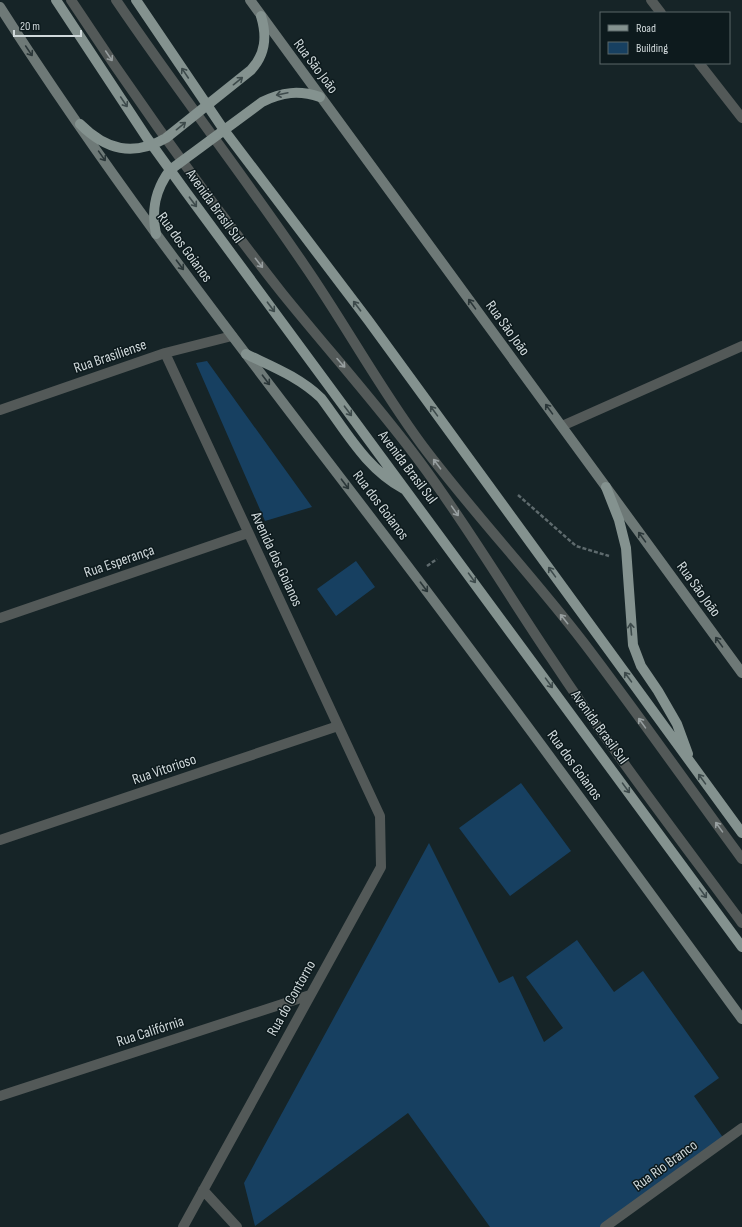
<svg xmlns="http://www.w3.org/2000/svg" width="742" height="1227" font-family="'Sofia Sans Condensed',sans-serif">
<rect width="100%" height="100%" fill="#162427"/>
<path fill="#174061" d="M207,361L312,507L265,521L196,363Z
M356,561L375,587L336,616L317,589Z
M521,783L571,851L510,896L459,828Z
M429,843L499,983L513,976L544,1042L563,1028L526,977L577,940L614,992L643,971L719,1078L694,1096L724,1139L601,1227H490L408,1113L255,1226L244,1183Z"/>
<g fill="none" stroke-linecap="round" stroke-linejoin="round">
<path stroke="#5e6a6d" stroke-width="2.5" stroke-dasharray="4 2" stroke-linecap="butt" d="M518,495L576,546L609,556
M427,566L437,559"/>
<path stroke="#535958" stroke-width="10" d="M71,0C137,101 208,199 282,293C328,350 377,404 420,462C467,525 507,593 551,658C611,749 677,835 742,923
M116,0C177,90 244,176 305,266C345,324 379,387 422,445C473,513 532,575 584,643C638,714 689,787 742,859"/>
<path stroke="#535958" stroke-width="10" d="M651,0L661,13
M699,63L742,118
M165,353L380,816L381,867L183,1227
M0,410L165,353L232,336
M562,426L742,346
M0,618L248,533
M0,840L338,726
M0,1096L310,995
M203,1190L237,1227
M605,1227L742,1128"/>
<path stroke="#6e7977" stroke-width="10" d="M250,0L742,673
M0,7C121,197 261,373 397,552C514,706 628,863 742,1019"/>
<path stroke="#84928f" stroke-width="10" d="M56,0L147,138L186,192L742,947
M136,0L224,130L368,320L742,833
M80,124C106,150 133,157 166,138L251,70C266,54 267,36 261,16
M156,234C151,210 155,190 170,170L262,102C282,92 299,90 320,97
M246,354C273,367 299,377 321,398C346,431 366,469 404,489
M606,487L619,520L626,548L633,645L641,666L658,691L677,724L688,754"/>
</g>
<defs><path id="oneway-shaft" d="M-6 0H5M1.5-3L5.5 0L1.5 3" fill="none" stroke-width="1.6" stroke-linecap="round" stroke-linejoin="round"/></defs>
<g stroke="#2a3638">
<use href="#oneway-shaft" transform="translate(29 51) rotate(56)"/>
<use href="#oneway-shaft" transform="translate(102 156) rotate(55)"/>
<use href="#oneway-shaft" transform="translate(180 265) rotate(53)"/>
<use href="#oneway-shaft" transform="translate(472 304) rotate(-126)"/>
<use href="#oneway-shaft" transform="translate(266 380) rotate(53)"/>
<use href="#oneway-shaft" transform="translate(549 409) rotate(-126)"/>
<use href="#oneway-shaft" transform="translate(345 484) rotate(53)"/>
<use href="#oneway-shaft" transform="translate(642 537) rotate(-126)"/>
<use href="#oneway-shaft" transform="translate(424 587) rotate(53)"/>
<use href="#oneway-shaft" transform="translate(719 642) rotate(-126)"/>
</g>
<g stroke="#989fa0">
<use href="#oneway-shaft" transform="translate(109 56) rotate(56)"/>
<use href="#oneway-shaft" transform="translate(259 263) rotate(52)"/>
<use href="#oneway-shaft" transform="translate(341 363) rotate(48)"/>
<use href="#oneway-shaft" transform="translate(437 464) rotate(-127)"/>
<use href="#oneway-shaft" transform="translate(455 511) rotate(55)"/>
<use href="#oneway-shaft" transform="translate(564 619) rotate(-129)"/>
<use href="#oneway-shaft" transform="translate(642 723) rotate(-126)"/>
<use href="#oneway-shaft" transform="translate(719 827) rotate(-126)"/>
</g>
<g stroke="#3d4a4b">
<use href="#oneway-shaft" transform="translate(185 73) rotate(-124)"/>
<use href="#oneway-shaft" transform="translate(238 81) rotate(-39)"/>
<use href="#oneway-shaft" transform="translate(282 94) rotate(168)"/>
<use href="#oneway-shaft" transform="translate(124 102) rotate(56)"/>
<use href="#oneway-shaft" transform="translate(181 126) rotate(-39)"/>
<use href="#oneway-shaft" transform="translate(193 202) rotate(53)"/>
<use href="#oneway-shaft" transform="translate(357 306) rotate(-127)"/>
<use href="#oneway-shaft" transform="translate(271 307) rotate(53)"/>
<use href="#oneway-shaft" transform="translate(348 411) rotate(53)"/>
<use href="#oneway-shaft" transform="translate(434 411) rotate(-126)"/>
<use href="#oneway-shaft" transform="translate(552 572) rotate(-126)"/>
<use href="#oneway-shaft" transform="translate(472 578) rotate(54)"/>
<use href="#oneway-shaft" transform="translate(631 629) rotate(-95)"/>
<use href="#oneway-shaft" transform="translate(628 677) rotate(-126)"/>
<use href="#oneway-shaft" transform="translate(549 683) rotate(54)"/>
<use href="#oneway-shaft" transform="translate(702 779) rotate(-126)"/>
<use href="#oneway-shaft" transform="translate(626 788) rotate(54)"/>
<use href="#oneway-shaft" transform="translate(703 893) rotate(54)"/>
</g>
<g text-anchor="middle" stroke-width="3" stroke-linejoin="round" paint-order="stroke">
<g font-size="15" fill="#d0d9db" stroke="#0d1a1d">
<text transform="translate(316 66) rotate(53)" y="5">Rua São João</text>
<text transform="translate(215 206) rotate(54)" y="5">Avenida Brasil Sul</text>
<text transform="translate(185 247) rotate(54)" y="5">Rua dos Goianos</text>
<text transform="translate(508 328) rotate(54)" y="5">Rua São João</text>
<text transform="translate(110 356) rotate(-19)" y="5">Rua Brasiliense</text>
<text transform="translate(408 467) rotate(53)" y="5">Avenida Brasil Sul</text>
<text transform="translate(381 505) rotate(53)" y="5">Rua dos Goianos</text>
<text transform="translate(277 559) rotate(65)" y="5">Avenida dos Goianos</text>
<text transform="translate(119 561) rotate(-19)" y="5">Rua Esperança</text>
<text transform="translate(699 589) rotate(54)" y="5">Rua São João</text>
<text transform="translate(600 727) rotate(54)" y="5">Avenida Brasil Sul</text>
<text transform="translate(575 765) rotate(54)" y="5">Rua dos Goianos</text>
<text transform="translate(164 769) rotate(-19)" y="5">Rua Vitorioso</text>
<text transform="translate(291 998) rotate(-61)" y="5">Rua do Contorno</text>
<text transform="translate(150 1031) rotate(-18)" y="5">Rua Califórnia</text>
<text transform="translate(665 1165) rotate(-36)" y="5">Rua Rio Branco</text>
</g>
</g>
<rect x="600" y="12" width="130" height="52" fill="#0d1a1d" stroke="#5b6669"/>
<rect x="608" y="25" width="20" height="6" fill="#84928f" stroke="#5b6669"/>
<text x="636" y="32" font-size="12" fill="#d0d9db">Road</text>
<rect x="608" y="42" width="20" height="12" fill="#174061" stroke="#5b6669"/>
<text x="636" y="52" font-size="12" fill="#d0d9db">Building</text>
<path d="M14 30v6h67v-6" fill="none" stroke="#d0d9db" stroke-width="2"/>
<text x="20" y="30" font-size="12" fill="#d0d9db" stroke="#0d1a1d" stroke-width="3" paint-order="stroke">20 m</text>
</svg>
